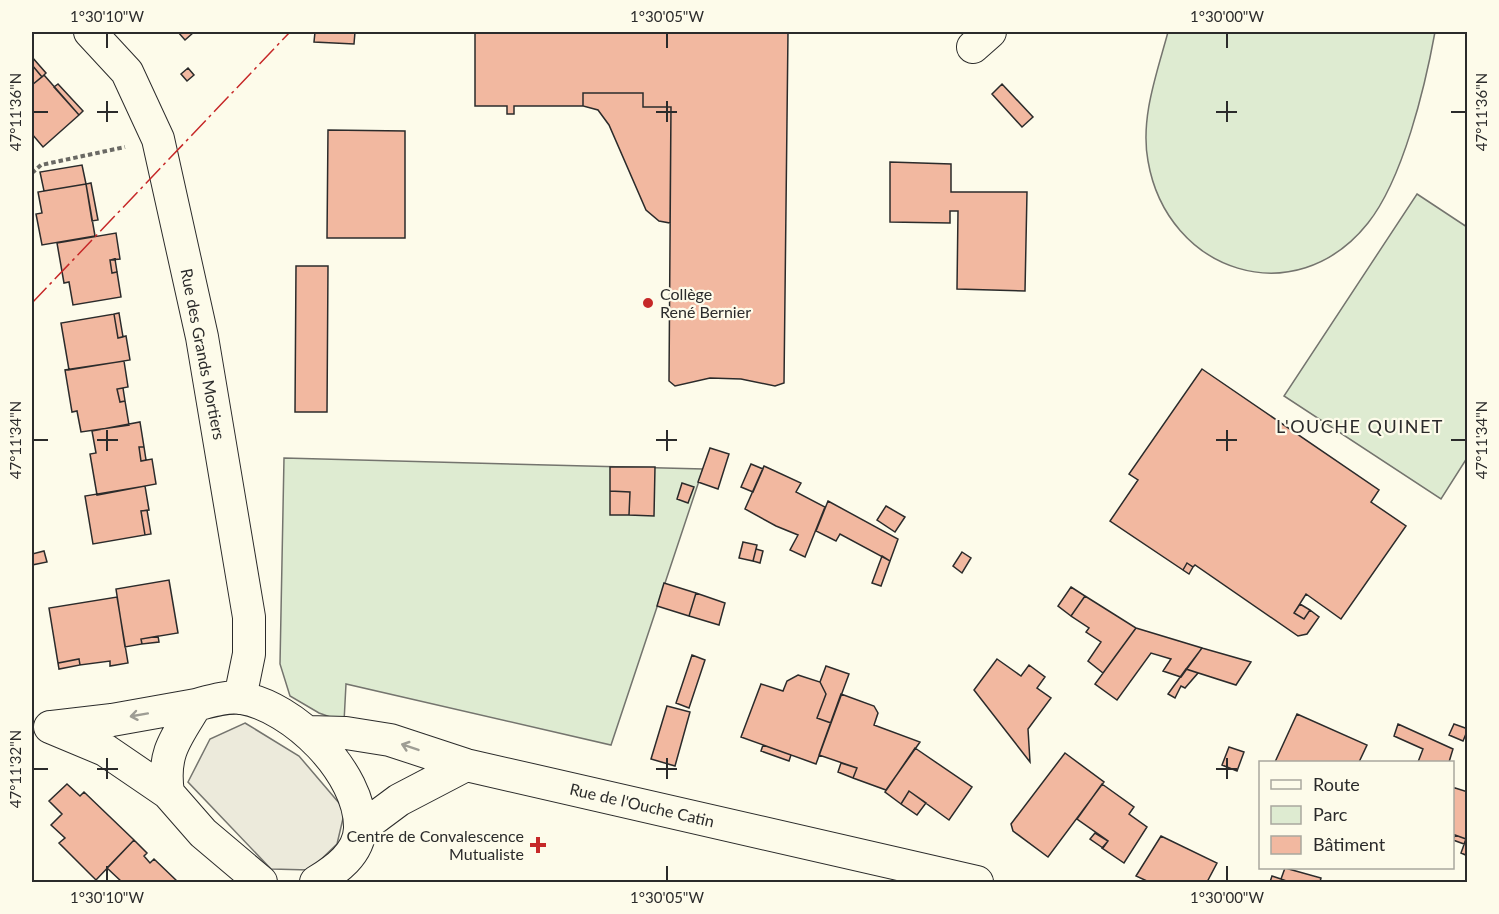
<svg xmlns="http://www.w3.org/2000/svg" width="1499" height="914" font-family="Lato,sans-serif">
<rect width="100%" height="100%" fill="#fdfbea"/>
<path fill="#deebd1" stroke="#74746e" stroke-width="1.5" d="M1168,32H1435C1425,87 1403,179 1368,223C1295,315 1167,272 1148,161C1140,118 1157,73 1168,32Z
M1417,194L1467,227V458L1441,499L1284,396Z
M284,458L703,469L611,745L346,684L344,722L319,713L290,696L280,664Z"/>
<path fill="#eceadb" stroke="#74746e" stroke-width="1.5" d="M245,723L299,756L345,810L337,844L310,870L271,869L188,782L210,739Z"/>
<path fill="#f2b8a0" stroke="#2b2b2b" stroke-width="1.5" d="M178,32H194L185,40Z
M315,32H355L354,44L314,42Z
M475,32H788L784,383L775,386L741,379L710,378L675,386L669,381L671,107H643V93H583V106H514V114H507V106H475Z
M32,57L46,73L42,77L32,65Z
M32,65L42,77L32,85Z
M188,68L194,75L187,81L181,74Z
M44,75L79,115L43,147L32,134V85Z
M58,84L83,111L79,115L54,87Z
M1002,84L1033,117L1022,127L992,94Z
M583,93H643V107H671L670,223L659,221L646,210L609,125L598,110L583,106Z
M328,130L405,131V238H327Z
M890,162L951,164V192H1027L1025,291L957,289L958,211H950V223L890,222Z
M82,165L86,184L44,191L40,172Z
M91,183L98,220L92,221L86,184Z
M86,184L95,236L42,245L36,214L42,213L38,192Z
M116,233L120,259L110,260L112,273L117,272L121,297L73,305L69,282L64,283L57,243Z
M115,259L117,272L112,273L110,260Z
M296,266H328L327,412H295Z
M119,313L123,337L118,338L114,314Z
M114,314L118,338L126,336L130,360L69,370L61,323Z
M124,361L128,387L117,389L120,402L125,401L129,425L81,432L77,411L72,412L65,370Z
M1202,369L1379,490L1371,502L1406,526L1341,619L1306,594L1294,613L1304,619L1310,610L1319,617L1307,634L1298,636L1195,565L1193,567L1187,563L1183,570L1110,521L1138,480L1129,474Z
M123,388L125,401L120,402L117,389Z
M140,422L144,447H139L141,461L152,459L156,484L97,495L90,454L96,453L92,431Z
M139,447H144L146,460L141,461Z
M710,448L729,454L718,489L698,482Z
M751,464L763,469L753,492L741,487Z
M764,466L801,483L796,492L825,507L805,557L790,550L798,535L776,526L745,509Z
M610,467H655L654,516L629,515L630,492L610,491Z
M682,483L694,487L688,503L677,499Z
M145,486L149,510L141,511L145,535L93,544L85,496Z
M610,491L630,492L629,515H610Z
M828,501L898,539L890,561L840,534L836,541L816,531Z
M886,506L905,517L895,532L877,520Z
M147,510L151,534L145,535L141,511Z
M743,542L757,545L753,561L739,558Z
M756,549L763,551L760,563L753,561Z
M44,551L47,562L32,565V554Z
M962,552L971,558L962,573L953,566Z
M882,556L890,561L881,586L872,583Z
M1187,563L1193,567L1189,574L1183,570Z
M169,580L178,633L141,639L142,644L125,647L116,589Z
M664,583L696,593L689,616L657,606Z
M1071,587L1085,596L1071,616L1058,606Z
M696,593L725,603L719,625L689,616Z
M1085,596L1136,628L1103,673L1088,661L1101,642L1086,632L1089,628L1071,616Z
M117,597L128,663L110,666V661L80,665L79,659L58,663L49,608Z
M1300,604L1310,610L1304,619L1294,613Z
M1136,628L1202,648L1181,677L1163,671L1171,659L1151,653L1117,700L1095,684Z
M158,636L159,642L142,644L141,639Z
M1202,648L1251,662L1236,685L1186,669Z
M692,655L705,660L689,708L676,703Z
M79,659L80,665L59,669L58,663Z
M997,659L1021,676L1029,665L1045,677L1037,688L1051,698L1028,729L1030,762L974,690Z
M826,666L849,674L831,723L817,718L826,694L820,682Z
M1186,669L1198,673L1185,688L1181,686L1175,698L1168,694Z
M798,675L820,682L826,694L817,718L831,723L816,764L741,737L761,684L783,691L787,681Z
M841,694L874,706L878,713L874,725L920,742L886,790L853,778L857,768L819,755Z
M667,706L690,712L675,766L651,759Z
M1297,714L1367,745L1359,762H1275Z
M1398,724L1453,749L1449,762H1418L1423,749L1394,736Z
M1454,724L1468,729L1463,741L1449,735Z
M763,745L791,755L789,761L761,751Z
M1229,747L1244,752L1237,771L1222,765Z
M915,748L972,787L949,820L909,791L901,804L885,792Z
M1065,753L1104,782L1048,857L1013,831L1011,824Z
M841,763L857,768L853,778L838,772Z
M67,784L80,796L84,792L134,840L96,880L59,843L65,838L51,825L62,814L49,801Z
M1102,784L1134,807L1129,814L1147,827L1124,863L1102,848L1108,841L1077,819Z
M1452,787L1468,792V856L1461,853L1466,839L1452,834Z
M909,791L926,803L917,815L901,804Z
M1095,833L1108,841L1103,848L1090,839Z
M1455,835L1466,839L1464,844L1453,840Z
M1161,836L1217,863L1207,882H1149L1136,876Z
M134,840L147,853L144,856L150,863L154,859L178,882H122L107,868Z
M1285,868L1321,878L1320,882H1289L1281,879Z
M1272,876L1281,879L1289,882H1270Z"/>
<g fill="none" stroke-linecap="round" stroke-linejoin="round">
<defs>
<path id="street" d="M90,32L127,72L158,139L202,337L249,617V654L240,698
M973,47L990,32
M50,727L105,750L168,793L203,833L261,882
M52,727L112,720L196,705
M308,732L346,733L390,740L466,765L977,882
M168,793C162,753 176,738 196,705C211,701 226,696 241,698C293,706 361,773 360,828C359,854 336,870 316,882
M360,829L399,800L466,765"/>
</defs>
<use href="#street" stroke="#2b2b2b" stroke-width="34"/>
<path stroke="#6a6964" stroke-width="4" stroke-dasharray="4.5 3" stroke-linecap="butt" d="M32,173L41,165L125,147"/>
<use href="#street" stroke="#fdfbea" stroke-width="32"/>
<path stroke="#c62828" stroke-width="1.5" stroke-dasharray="21 4.5 3 4.5" stroke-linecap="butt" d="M32,303L290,32"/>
</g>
<defs><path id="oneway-shaft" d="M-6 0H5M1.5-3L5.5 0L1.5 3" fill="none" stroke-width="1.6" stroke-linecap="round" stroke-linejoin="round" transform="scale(1.5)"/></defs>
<g stroke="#9e9d94">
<use href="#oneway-shaft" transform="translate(139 715) rotate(170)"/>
<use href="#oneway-shaft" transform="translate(410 747) rotate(-161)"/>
</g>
<path fill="none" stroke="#2b2b2b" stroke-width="2" d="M107,33V48M667,33V48M1227,33V48M107,101V122M667,101V122M1227,101V122M33,112H48M97,112H118M656,112H677M1216,112H1237M1451,112H1466M107,430V451M667,430V451M1227,430V451M33,440H48M97,440H118M656,440H677M1216,440H1237M1451,440H1466M107,758V779M667,758V779M1227,758V779M33,769H48M97,769H118M656,769H677M1216,769H1237M107,866V881M667,866V881M1227,866V881"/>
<g fill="#c62828" stroke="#fdfbea" stroke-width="2">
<circle cx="648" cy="303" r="6"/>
<path d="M535 836h6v6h6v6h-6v6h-6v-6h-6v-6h6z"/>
</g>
<g text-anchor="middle" stroke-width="4.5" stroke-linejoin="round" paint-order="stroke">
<g font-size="16" fill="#2b2b2b" stroke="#fdfbea" text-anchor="start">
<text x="660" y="300">Collège<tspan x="660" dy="18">René Bernier</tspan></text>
<text x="524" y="842" text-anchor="end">Centre de Convalescence<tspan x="524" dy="18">Mutualiste</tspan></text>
</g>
<g font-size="16" fill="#2b2b2b" stroke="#fdfbea">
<text transform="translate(203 354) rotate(79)" y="6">Rue des Grands Mortiers</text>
<text transform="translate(642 805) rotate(13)" y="6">Rue de l'Ouche Catin</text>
</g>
<g font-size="18" letter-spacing="1.5" fill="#2b2b2b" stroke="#fdfbea">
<text x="1360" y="433">L'OUCHE QUINET</text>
</g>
</g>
<rect width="1499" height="914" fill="none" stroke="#fdfbea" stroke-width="66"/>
<rect x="1259" y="761" width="195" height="108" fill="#fdfbea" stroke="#a9a89e" stroke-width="1.5"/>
<rect x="1271" y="780" width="30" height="9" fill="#fdfbea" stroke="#a9a89e" stroke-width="1.5"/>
<text x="1313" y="791" font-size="18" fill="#2b2b2b">Route</text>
<rect x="1271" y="806" width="30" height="18" fill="#deebd1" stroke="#a9a89e" stroke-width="1.5"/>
<text x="1313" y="821" font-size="18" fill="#2b2b2b">Parc</text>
<rect x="1271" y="836" width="30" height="18" fill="#f2b8a0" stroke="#a9a89e" stroke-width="1.5"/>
<text x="1313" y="851" font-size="18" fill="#2b2b2b">Bâtiment</text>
<rect x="33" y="33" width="1433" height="848" fill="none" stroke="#2b2b2b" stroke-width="2"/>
<g font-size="15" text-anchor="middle" fill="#2b2b2b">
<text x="107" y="22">1°30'10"W</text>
<text x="667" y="22">1°30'05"W</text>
<text x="1227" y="22">1°30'00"W</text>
<text transform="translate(16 112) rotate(-90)" y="5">47°11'36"N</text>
<text transform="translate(1482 112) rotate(-90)" y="5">47°11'36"N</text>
<text transform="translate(16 440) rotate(-90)" y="5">47°11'34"N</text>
<text transform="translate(1482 440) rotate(-90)" y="5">47°11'34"N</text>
<text transform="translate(16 769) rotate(-90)" y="5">47°11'32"N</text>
<text x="107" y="903">1°30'10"W</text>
<text x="667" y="903">1°30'05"W</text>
<text x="1227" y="903">1°30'00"W</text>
</g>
</svg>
